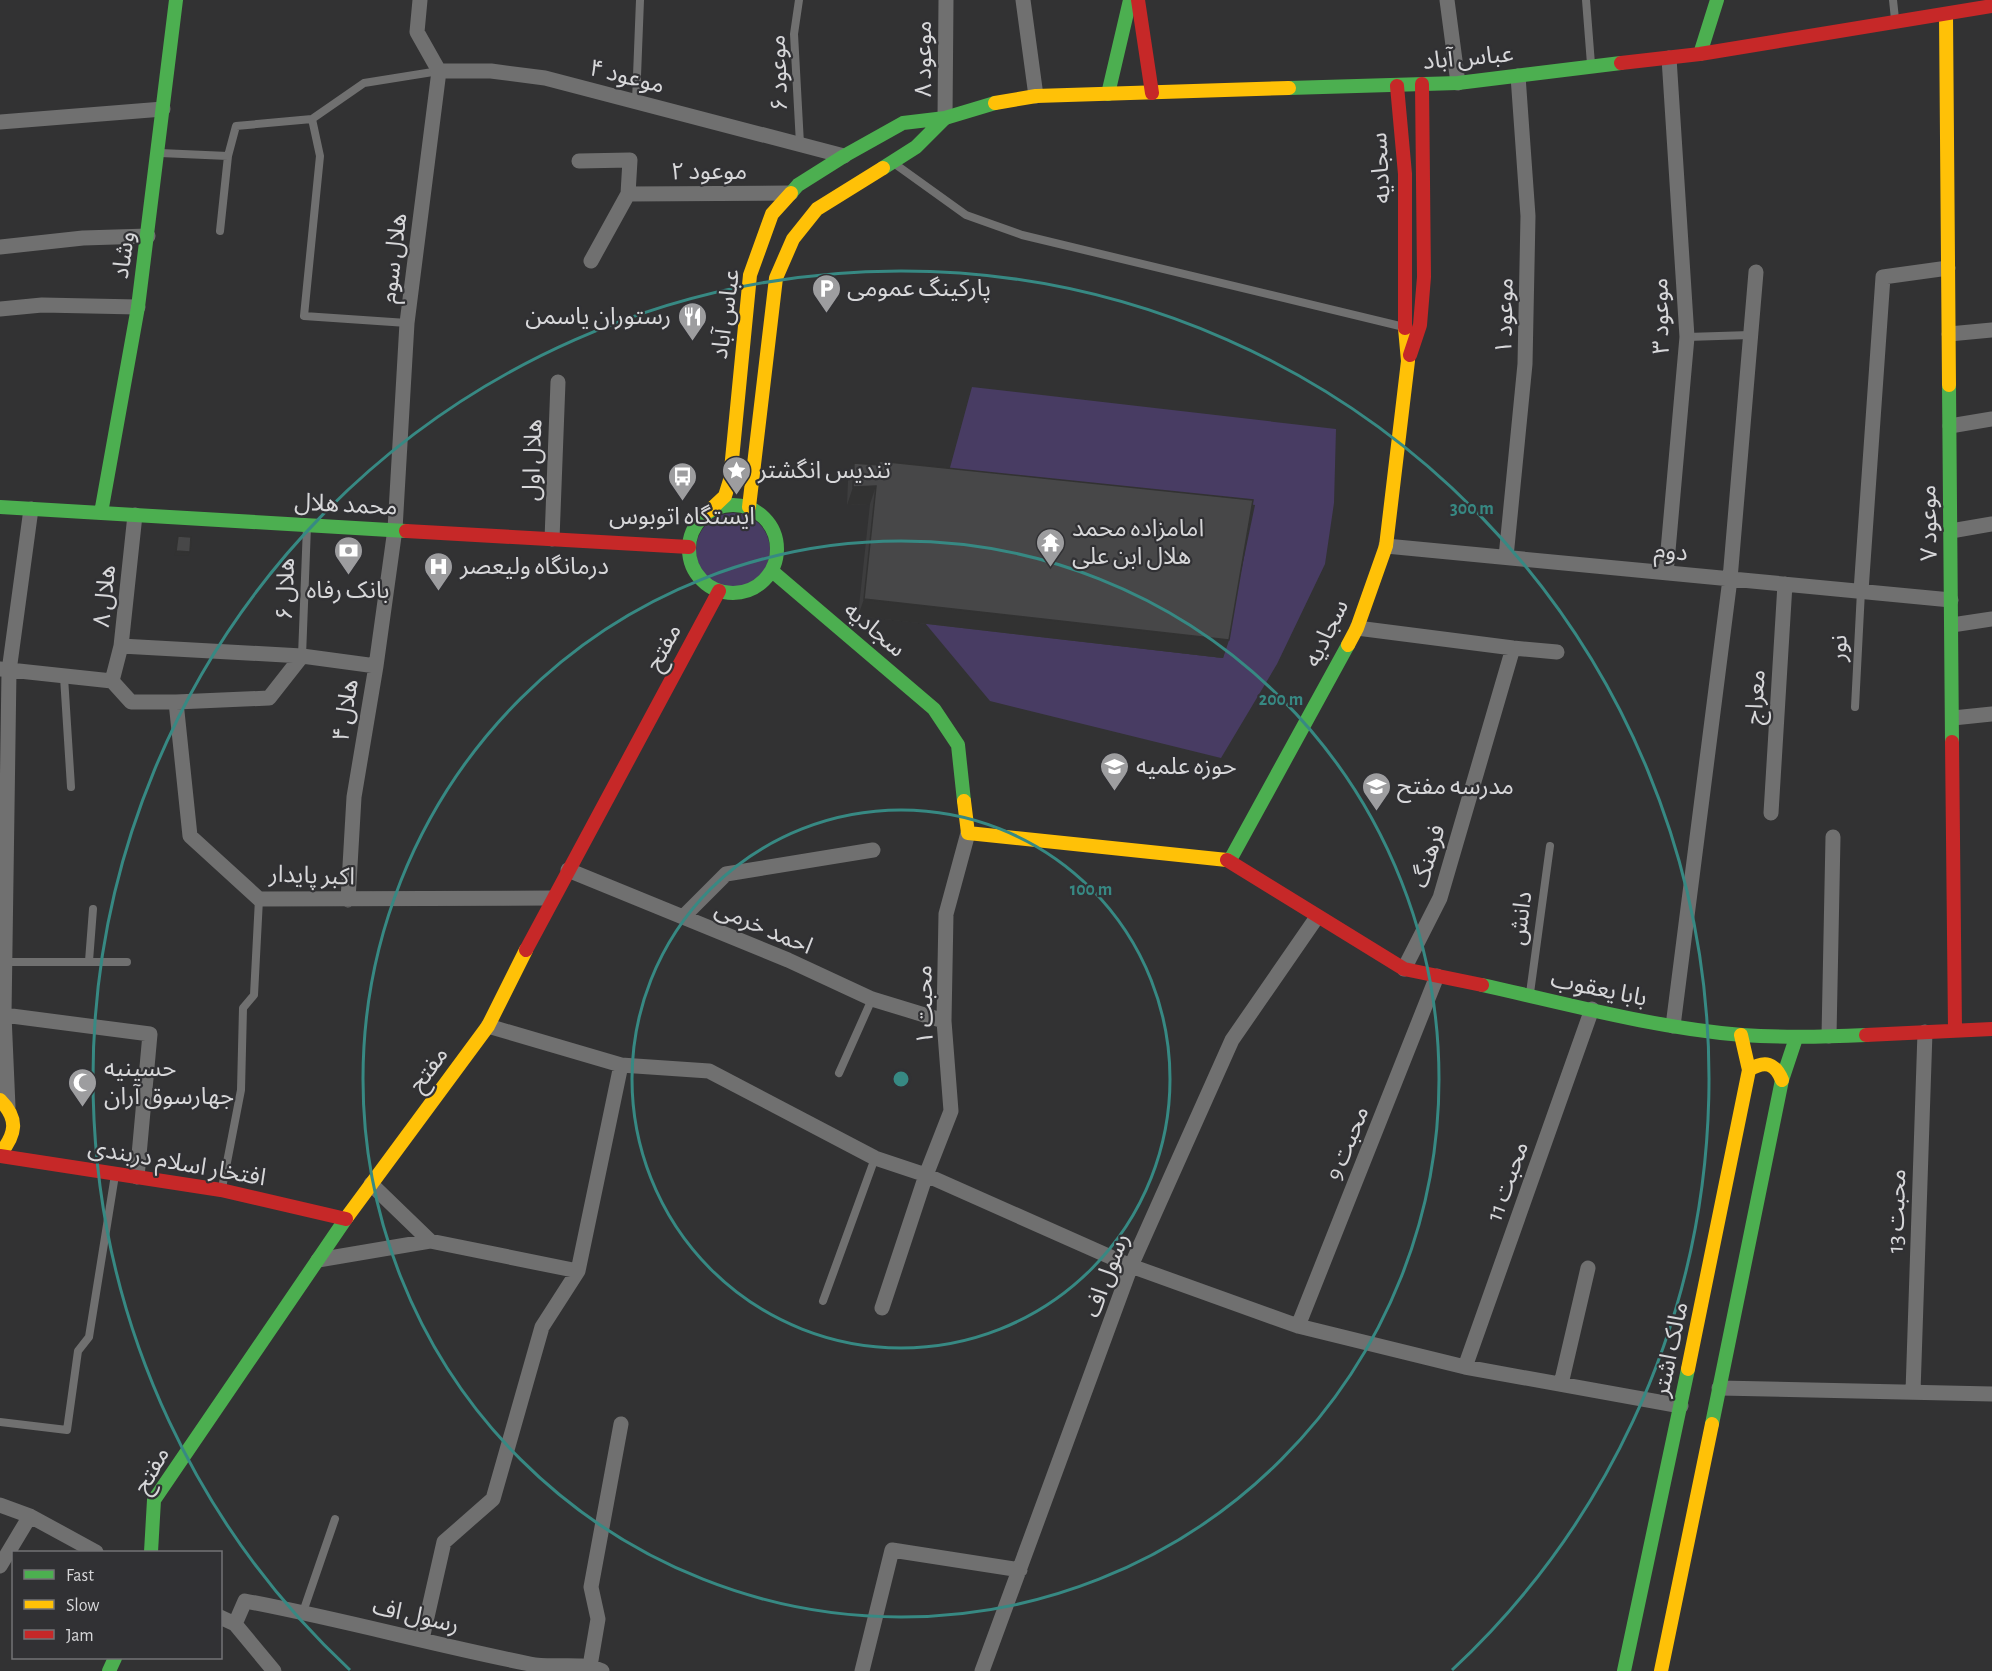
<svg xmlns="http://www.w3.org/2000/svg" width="1992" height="1671" font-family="'Alegreya Sans','Noto Sans Arabic',sans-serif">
<rect width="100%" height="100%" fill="#323233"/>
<path fill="#483c63" d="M972,387L1336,429L1334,503L1325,564L1277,664L1221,758L990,701L925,623L1223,658L1255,505L1122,488L948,475Z
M696 550a37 37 0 1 1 74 0a37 37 0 1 1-74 0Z"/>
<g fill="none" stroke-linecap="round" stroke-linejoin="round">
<path stroke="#707070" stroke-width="8" d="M799,0L794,34L800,144
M1586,0L1591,64
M1893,0L1895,19
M636,101L640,0
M312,119L320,156L304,316L407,323
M160,153L228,156L236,126L312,119L364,83L439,71
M895,164L966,215L1022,235L1404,327
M220,231L228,156
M1687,337L1750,335
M302,656L307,526
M64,677L71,787
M1855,707L1861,591
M89,961L93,909
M5,962H127
M1530,993L1550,846
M839,1073L872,999
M222,1188L241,1090L243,1008L254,995L259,899
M823,1301L875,1158
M0,1422L67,1430L78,1351L89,1337L115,1175
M303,1612L335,1519"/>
<path stroke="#707070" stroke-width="15" d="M1023,0L1036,96
M1447,0L1458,83
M439,71H491L545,78L844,156
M945,118L946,0
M0,122L163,109
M579,161L630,160L628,194L591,261
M628,194L791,193
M0,247L83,238L148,236
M0,309L42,305L138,307
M1949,334L1992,330
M1950,426L1992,419
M1951,531L1992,524
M552,539L558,382
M1386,546L1951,600
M1506,557L1525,364L1528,216L1518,76
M1666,573L1687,337L1669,58
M1861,591L1883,277L1948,268
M1952,625L1992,619
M1357,628L1513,648L1557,652
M121,646L302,656L376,666
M0,669L112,681L131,702H176L269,698L302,656
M112,681L121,646L135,515
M176,702L190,836L259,899L553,898
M1953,718L1992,714
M1771,813L1785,584
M568,870L788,960L872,999L944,1021
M348,900L354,797L376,666L395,529L407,323L439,71L417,32L420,0
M683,917L726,874L873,850
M1404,969L1440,898L1513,648
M4,1015L150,1034L137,1177
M488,1026L621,1065L709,1071L875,1158L926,1175L1131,1266L1298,1326L1465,1367L1681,1406
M1673,1026L1730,579L1756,272
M1829,1036L1833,837
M8,1107L4,1015L9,671L31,509
M371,1184L430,1241L578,1271
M318,1260L430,1241
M882,1308L926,1175L951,1111L944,1021L946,914L968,833
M1298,1326L1437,976
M1465,1367L1592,1009
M1561,1384L1588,1268
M1719,1388L1992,1394
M1913,1392L1925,1032
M0,1505L30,1516L96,1552
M0,1566L30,1516
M220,1617L235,1624L274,1671
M235,1624L245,1601C341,1619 434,1645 530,1664C554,1669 579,1661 602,1671
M422,1639L444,1542L493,1499L542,1327L578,1271L621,1065
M590,1666L598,1619L591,1587L621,1424
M862,1671L892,1550L1020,1570
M982,1671L1131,1266L1232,1040L1317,917"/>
<path stroke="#4caf50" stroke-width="14" d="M1700,54L1717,0
M1289,88L1458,83L1621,63
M1108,94L1130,0
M883,168L916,147L945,118
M791,193L798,185L844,156L903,123L945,118L995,103
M1949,385L1952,742
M689 549a44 44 0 1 1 88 0a44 44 0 1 1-88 0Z
M0,507L406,531
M101,513L138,307L176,0
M772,571L934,709L958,745L964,801
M1230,860L1348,645
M1482,985C1568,1004 1655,1028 1742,1035C1784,1038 1824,1037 1866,1035
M1712,1424L1782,1080L1796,1038
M151,1552L154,1500L347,1217
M109,1671L115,1658
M1624,1671L1688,1369"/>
<path stroke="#ffc107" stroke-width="14" d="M1946,15L1949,385
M995,103L1036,96L1289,88
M749,507L776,278L793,239L817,209L883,168
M709,511L725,496L730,480L750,275L772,214L791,193
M1348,645L1357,628L1386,546L1408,361L1405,328
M964,801L968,833L1227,860
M1749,1070C1765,1060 1775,1063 1782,1080
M0,1100C19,1119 16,1134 0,1154
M347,1217L488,1026L526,950
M1688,1369L1749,1070L1741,1035
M1661,1671L1712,1424"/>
<path stroke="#c62828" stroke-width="14" d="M1138,0L1152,93
M1621,63L1700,54L1992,6
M1397,86L1405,174V328
M1410,355L1420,325L1424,277L1422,84
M406,531L689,547
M1952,742L1955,1030
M1227,860L1404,969L1482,985
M526,950L719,591
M1866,1035L1992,1029
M0,1156L221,1190L346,1219"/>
</g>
<path fill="#3d3d3e" d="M879,461L1229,640L1223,658L858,616L870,504L847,505L848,481L854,463L878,465Z"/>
<path fill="#323232" d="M876,486L870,504L847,505L853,487Z
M176,551L190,552L188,556L174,555Z
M864,599L1229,640L1223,658L858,616Z"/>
<path fill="#474748" stroke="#323232" stroke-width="1.5" d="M879,461L1253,500L1229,640L864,599L876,486L853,487L854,463L879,465Z
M178,536L191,537L190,552L176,551Z"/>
<g fill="none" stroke="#378983" stroke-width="3">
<circle cx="901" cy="1079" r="269"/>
<circle cx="901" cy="1079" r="538"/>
<path d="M350 1670A808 808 0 1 1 1452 1670"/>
</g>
<defs>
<symbol id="parking-pin" viewBox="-11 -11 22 30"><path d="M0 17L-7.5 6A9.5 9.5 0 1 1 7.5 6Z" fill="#9d9d9f" stroke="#313134"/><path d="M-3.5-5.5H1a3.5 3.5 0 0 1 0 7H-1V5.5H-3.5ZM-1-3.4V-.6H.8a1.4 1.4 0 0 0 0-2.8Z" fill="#fff"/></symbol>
<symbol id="restaurant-pin" viewBox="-11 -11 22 30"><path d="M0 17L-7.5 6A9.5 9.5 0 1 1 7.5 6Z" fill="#9d9d9f" stroke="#313134"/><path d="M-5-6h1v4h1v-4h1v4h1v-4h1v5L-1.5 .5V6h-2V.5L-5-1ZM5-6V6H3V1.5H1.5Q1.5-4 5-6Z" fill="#fff"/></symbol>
<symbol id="sight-pin" viewBox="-11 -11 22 30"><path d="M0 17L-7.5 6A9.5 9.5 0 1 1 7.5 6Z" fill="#9d9d9f" stroke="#313134"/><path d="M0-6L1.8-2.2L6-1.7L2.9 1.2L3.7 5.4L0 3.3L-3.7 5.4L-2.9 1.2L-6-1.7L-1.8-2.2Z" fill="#fff"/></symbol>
<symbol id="bus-pin" viewBox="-11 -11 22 30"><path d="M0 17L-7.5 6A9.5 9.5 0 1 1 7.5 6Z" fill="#9d9d9f" stroke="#313134"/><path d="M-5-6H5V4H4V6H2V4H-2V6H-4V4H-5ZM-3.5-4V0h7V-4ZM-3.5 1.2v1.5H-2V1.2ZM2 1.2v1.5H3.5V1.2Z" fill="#fff"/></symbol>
<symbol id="temple-pin" viewBox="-11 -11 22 30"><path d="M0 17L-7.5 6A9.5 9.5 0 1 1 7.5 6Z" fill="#9d9d9f" stroke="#313134"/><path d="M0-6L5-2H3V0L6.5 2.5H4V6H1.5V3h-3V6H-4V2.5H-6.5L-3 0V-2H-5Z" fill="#fff"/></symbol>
<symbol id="bank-pin" viewBox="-11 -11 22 30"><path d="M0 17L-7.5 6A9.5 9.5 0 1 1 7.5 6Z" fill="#9d9d9f" stroke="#313134"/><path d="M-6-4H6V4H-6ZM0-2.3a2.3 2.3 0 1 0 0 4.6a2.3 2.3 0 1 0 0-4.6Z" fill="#fff"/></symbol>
<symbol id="hospital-pin" viewBox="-11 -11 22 30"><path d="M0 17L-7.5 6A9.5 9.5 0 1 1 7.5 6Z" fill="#9d9d9f" stroke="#313134"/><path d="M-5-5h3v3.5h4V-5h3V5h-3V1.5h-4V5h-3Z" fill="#fff"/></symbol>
<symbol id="school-pin" viewBox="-11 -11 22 30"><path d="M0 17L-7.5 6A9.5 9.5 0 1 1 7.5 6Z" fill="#9d9d9f" stroke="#313134"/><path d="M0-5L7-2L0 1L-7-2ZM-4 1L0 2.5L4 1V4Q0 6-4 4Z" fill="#fff"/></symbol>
<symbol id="mosque-pin" viewBox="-11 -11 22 30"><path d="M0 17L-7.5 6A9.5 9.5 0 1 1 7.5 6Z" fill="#9d9d9f" stroke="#313134"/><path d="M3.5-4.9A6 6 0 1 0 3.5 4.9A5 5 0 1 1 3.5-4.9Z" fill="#fff"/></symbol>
</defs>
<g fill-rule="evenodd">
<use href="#parking-pin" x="810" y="272" width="33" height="45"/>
<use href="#restaurant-pin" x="676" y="300" width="33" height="45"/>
<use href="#sight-pin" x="720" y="454" width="33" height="45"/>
<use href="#bus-pin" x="666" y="460" width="33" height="45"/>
<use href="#temple-pin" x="1034" y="526" width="33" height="45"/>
<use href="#bank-pin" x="332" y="534" width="33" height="45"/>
<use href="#hospital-pin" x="422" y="550" width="33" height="45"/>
<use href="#school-pin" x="1098" y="750" width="33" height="45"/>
<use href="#school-pin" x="1360" y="770" width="33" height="45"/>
<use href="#mosque-pin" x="66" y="1066" width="33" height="45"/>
</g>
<g text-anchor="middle" stroke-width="4.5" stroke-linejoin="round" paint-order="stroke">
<g font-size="24" fill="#d7d7d9" stroke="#313134">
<text transform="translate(1468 57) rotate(-5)" y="8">عباس آباد</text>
<text transform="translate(923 59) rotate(-90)" y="8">موعود ۸</text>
<text transform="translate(778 73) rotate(-92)" y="8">موعود ۶</text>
<text transform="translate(627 76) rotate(14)" y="8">موعود ۴</text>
<text transform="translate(1380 168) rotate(-93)" y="8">سجادیه</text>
<text x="709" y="179">موعود ۲</text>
<text transform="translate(123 255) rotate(-82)" y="8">وشاد</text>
<text transform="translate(393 258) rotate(-83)" y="8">هلال سوم</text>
<text transform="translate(725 314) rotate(-82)" y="8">عباس آباد</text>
<text transform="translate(1504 316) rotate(-89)" y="8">موعود ۱</text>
<text transform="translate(1660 316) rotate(-91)" y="8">موعود ۳</text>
<text transform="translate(532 460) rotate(-88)" y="8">هلال اول</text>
<text transform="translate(346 504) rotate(3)" y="8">محمد هلال</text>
<text transform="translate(1928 523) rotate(-91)" y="8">موعود ۷</text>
<text transform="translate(1671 551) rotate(5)" y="8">دوم</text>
<text transform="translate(285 589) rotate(-88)" y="8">هلال ۶</text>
<text transform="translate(104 596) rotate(-84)" y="8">هلال ۸</text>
<text transform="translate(875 629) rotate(40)" y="8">سجادیه</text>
<text transform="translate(1326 633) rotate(-64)" y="8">سجادیه</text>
<text transform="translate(663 647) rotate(-62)" y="8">مفتح</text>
<text transform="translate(1838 648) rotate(-87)" y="8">نور</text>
<text transform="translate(1755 697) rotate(-86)" y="8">معراج</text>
<text transform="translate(345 710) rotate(-81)" y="8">هلال ۴</text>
<text transform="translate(1428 856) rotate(-73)" y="8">فرهنگ</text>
<text transform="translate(312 875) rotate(2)" y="8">اکبر پایدار</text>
<text transform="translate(1520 918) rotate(-82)" y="8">دانش</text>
<text transform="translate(764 927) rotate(23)" y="8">احمد خرمی</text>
<text transform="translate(1599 988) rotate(12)" y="8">بابا یعقوب</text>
<text transform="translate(924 1005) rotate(-91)" y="8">محبت ۱</text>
<text transform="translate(428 1069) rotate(-54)" y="8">مفتح</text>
<text transform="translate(1347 1143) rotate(-68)" y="8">محبت 9</text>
<text transform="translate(177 1162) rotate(10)" y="8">افتخار اسلام دربندی</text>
<text transform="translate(1507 1181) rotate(-70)" y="8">محبت 11</text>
<text transform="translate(1896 1211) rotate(-88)" y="8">محبت 13</text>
<text transform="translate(1106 1275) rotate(-69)" y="8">رسول اف</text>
<text transform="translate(1670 1349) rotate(-78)" y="8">مالک اشتر</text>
<text transform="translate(151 1470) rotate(-61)" y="8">مفتح</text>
<text transform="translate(416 1615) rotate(13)" y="8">رسول اف</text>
</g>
<g font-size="24" fill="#d7d7d9" stroke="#313134" text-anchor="start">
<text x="847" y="296">پارکینگ عمومی</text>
<text x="671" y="324" text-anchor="end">رستوران یاسمن</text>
<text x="758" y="478">تندیس انگشتر</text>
<text x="682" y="524" text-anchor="middle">ایستگاه اتوبوس</text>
<text x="1072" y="536">امامزاده محمد<tspan x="1072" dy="28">هلال ابن علی</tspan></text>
<text x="460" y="574">درمانگاه ولیعصر</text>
<text x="348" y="598" text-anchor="middle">بانک رفاه</text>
<text x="1136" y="774">حوزه علمیه</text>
<text x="1397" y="794">مدرسه مفتح</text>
<text x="104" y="1076">حسینیه<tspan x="104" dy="28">جهارسوق آران</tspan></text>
</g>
</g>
<circle cx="901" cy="1079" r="9" fill="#378983" stroke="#313134" stroke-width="3"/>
<g font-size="18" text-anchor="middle" font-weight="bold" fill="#378983" stroke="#313134" stroke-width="4.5" stroke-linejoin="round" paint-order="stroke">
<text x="1472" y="514">300 m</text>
<text x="1281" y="705">200 m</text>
<text x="1091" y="895">100 m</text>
</g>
<rect x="12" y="1551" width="210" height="108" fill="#313134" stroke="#737376" stroke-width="1.5"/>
<rect x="24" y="1570" width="30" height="9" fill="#4caf50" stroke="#737376" stroke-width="1.5"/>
<text x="66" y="1581" font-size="18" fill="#d7d7d9">Fast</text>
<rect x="24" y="1600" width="30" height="9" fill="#ffc107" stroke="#737376" stroke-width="1.5"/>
<text x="66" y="1611" font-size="18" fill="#d7d7d9">Slow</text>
<rect x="24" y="1630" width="30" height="9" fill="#c62828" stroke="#737376" stroke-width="1.5"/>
<text x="66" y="1641" font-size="18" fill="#d7d7d9">Jam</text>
</svg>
